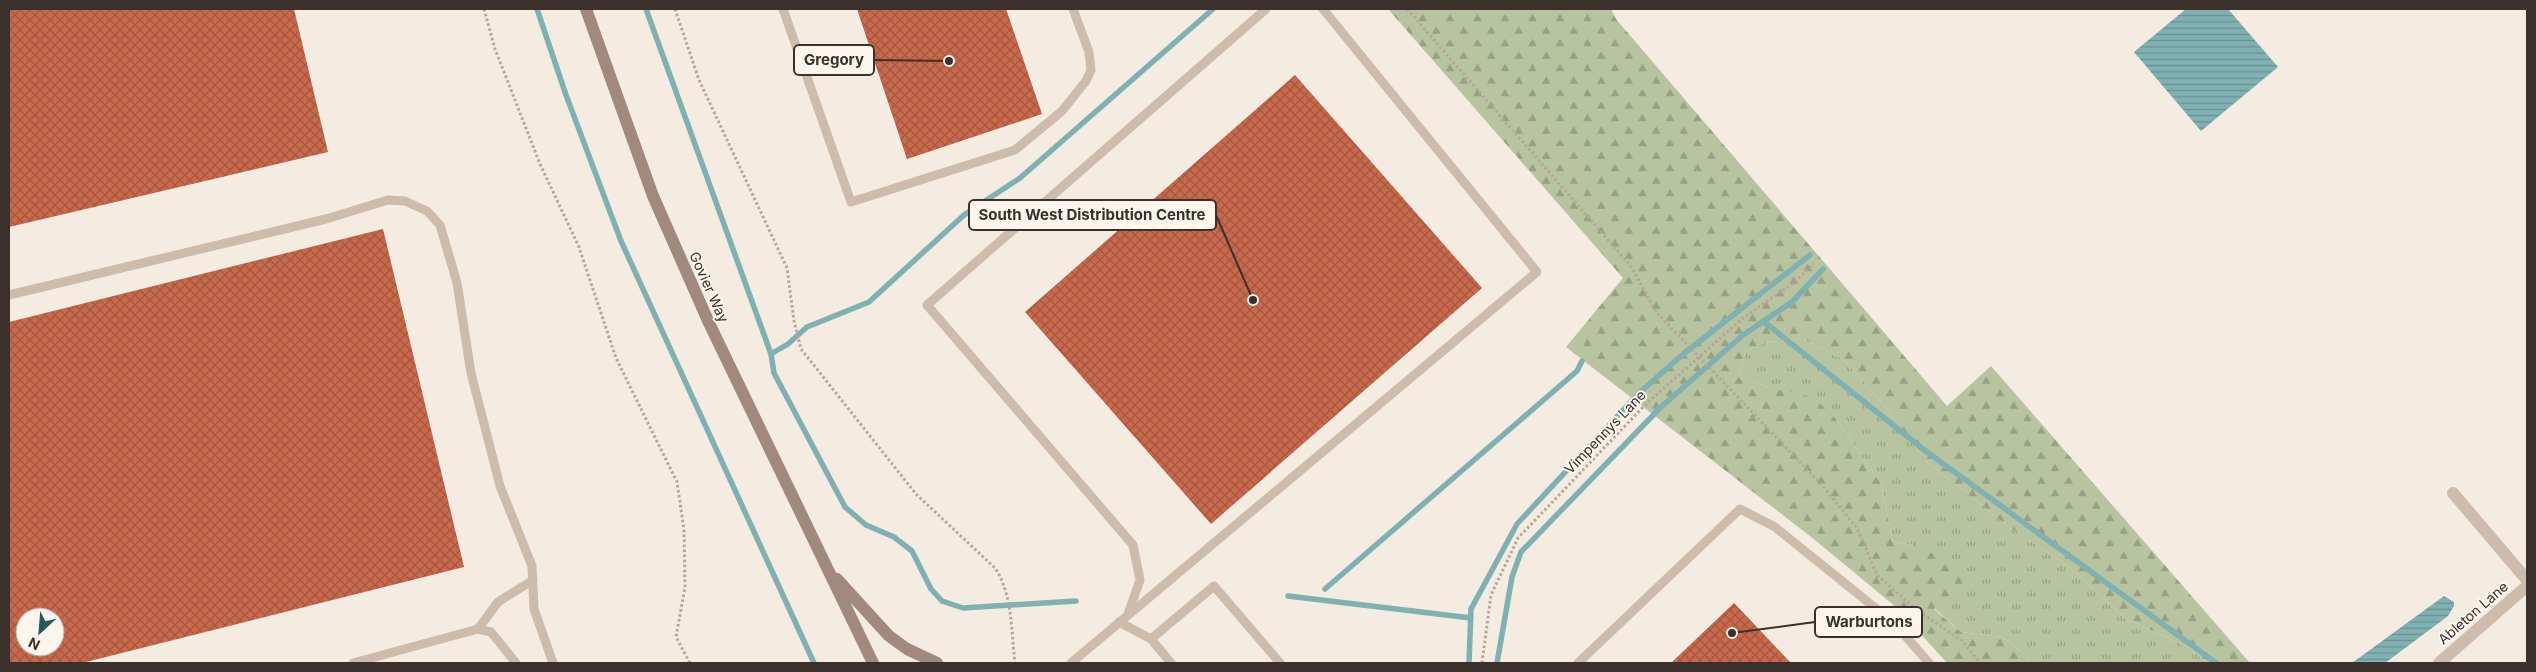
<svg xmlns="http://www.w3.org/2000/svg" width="2536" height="672" font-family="Inter,sans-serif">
<defs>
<pattern id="grass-tufts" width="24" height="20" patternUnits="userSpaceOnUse" patternTransform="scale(1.25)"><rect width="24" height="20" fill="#b8c4a0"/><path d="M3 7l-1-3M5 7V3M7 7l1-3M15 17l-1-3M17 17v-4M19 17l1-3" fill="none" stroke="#97a083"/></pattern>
<pattern id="forest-firs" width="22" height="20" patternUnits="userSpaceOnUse" patternTransform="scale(1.25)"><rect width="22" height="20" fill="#b8c4a0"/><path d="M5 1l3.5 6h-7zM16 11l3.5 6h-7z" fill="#97a083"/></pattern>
<pattern id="water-rules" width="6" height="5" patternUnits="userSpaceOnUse" patternTransform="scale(1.25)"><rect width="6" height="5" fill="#7fb0b2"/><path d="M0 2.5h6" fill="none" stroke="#699091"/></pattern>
<pattern id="building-cross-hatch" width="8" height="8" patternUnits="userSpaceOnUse" patternTransform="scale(1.25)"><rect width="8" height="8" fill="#c8694b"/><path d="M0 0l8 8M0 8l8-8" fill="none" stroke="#a4573f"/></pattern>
</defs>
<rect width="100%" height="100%" fill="#f4ebe1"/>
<path fill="url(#grass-tufts)" d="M1801,338L1843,359L1881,401L1926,461L2010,528L2067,565L2125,618L2189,648L2208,663H2030L2022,652L2002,637L1961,632L1934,608L1964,583L1914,545L1893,542L1881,483L1835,418L1768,387L1739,377L1745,352L1764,343Z"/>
<path fill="url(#forest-firs)" d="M1388,9H1611L1616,19L1947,406L1991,366L2250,663H2208L2189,648L2125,618L2067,565L2010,528L1926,461L1881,401L1843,359L1801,338L1764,343L1745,352L1739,377L1768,387L1813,397L1835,418L1881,483L1893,542L1914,545L1948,560L1964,583L1934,609L1961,632L2002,637L2022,652L2030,663H1947L1897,608L1815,540L1566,347L1623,278Z"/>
<path fill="url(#water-rules)" d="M2186,9H2228L2278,67L2201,131L2134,52Z
M2444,596L2454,602V606L2448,616L2385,663H2352Z"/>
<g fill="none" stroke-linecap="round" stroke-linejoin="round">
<path stroke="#7fb0b2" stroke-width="5.5" d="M537,9L566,95L621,241L814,663
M646,9L771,354L774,373L845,507L866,525L894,537L912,551L931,589L942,601L963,608L1076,601
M1763,321L1923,449L2216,663
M771,354L788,344L807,327L869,302L964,215L1020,178L1213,9
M1325,589L1577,371L1582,361
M1288,596L1471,618
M1469,663L1471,609L1517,524L1638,394L1682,355L1810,255
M1497,663L1512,577L1521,552L1661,407L1743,335L1792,302L1823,269"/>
</g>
<path fill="url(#building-cross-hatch)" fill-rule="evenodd" d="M9,9H294L328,152L9,227Z
M857,9H1006L1042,114L907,159Z
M1295,75L1482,288L1211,524L1025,312Z
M383,229L464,567L82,663H9V322ZM25,617H55V647H25Z
M1734,603L1791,663H1671Z"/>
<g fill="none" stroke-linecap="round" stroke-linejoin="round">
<path stroke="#b9a596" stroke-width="3" stroke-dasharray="2.5 2.5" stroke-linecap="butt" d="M484,9L495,49L540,164L579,247L616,358L677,482L684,530L685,587L676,637L690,663
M675,9L699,80L787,268L794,321L801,349L916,494L995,568C1013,595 1011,632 1015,663
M1407,9L1630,265L1657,313L1822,485L1857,528L1877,575L1914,608L1961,640L1980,663
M1482,663L1491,595L1518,538L1647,403L1743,318L1792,284L1814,264"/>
<path stroke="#cdbbac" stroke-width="9" d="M783,9L851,202L1015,150L1062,111L1086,81L1091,70L1089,52L1073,9
M9,295L326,219L388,200L405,201L427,211L440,225L457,283L471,373L500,486L532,566L534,609L553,663
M1128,614L1140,580L1133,545L927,305L1266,9
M1119,622L1151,639L1171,663
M478,629L498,602L533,580
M1151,639L1214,586L1280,663
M353,663L478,629L491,632L516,663
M1071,663L1537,272L1323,9
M1578,663L1740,509L1775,527L1894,623L1929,663"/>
<path stroke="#cdbbac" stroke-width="12" d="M2453,493L2527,580
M2439,663L2527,586"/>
<path stroke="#a18a7d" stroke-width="12" d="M586,9L653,196L709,323L873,663
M837,579L889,636L907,649L937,663"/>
</g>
<g text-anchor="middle" stroke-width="4" stroke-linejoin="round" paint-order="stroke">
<g font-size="14" fill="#3b302b" stroke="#fbf5ee">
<text transform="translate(709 287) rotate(66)" y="5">Govier Way</text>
<text transform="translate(1605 432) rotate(-46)" y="5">Vimpennys Lane</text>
<text transform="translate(2473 613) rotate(-41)" y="5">Ableton Lane</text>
</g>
</g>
<path fill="none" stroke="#3b302b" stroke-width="2" d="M949 61L874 60M1253 300L1216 215M1732 633L1815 622"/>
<g fill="#3b302b" stroke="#fbf5ee" stroke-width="2">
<circle cx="949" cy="61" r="5"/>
<circle cx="1253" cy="300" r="5"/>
<circle cx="1732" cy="633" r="5"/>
</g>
<g fill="#fbf5ee" stroke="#3b302b" stroke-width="2">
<rect x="794" y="45" width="80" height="30" rx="5"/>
<rect x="969" y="200" width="247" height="30" rx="5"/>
<rect x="1815" y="607" width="107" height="30" rx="5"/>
</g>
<g font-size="15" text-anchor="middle" font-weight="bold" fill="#3b302b">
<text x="834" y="65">Gregory</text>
<text x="1092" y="220">South West Distribution Centre</text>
<text x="1869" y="627">Warburtons</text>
</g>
<rect width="2536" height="672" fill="none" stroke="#3b302b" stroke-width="20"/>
<g transform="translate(40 632) rotate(206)"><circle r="24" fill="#fbf5ee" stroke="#aea6a0"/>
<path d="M0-4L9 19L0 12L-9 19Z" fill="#1f5a5e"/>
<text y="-8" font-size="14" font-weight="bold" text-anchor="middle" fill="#3b302b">N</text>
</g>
</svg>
